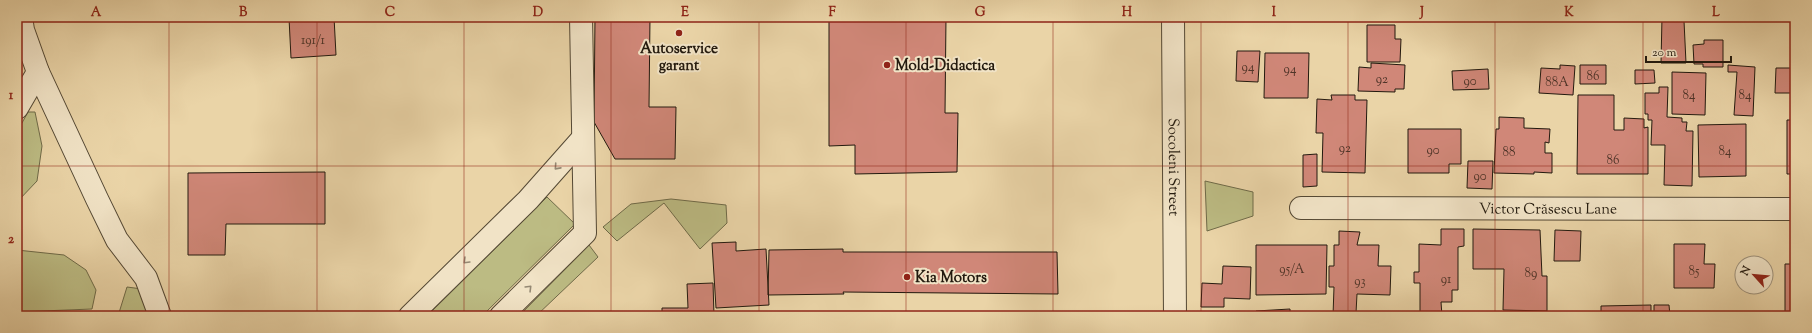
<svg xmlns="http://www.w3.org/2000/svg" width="1812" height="333" font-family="'Sorts Mill Goudy',serif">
<rect width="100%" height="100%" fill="#ead4a7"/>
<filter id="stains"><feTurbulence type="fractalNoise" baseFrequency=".005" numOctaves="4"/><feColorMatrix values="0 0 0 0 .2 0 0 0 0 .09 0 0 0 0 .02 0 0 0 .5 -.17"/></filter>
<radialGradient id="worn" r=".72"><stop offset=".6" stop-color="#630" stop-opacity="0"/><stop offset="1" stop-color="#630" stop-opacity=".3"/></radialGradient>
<path fill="#bcbb83" stroke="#6f6a48" d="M28,112H35L42,146L37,181L17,202V132Z
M1205,181L1253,192V216L1207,231Z
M547,197L575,224L482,316H427Z
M671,199L726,205L727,223L700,249L664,203L617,241L603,227L631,204Z
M589,245L598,257L536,316H519Z
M17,250L64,255L86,270L96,290L92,309L17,312Z
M127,287L142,289L153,316H118Z"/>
<path fill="#d08778" stroke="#22190e" d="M334,17L336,55L291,58L289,18Z
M595,17H650L649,107H676L675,159H615L594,122Z
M829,17H946L945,113H958L957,172L855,174V145L829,146Z
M1463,17V18H1427V17Z
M1499,17H1517V20H1499Z
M1525,17H1538V19H1525Z
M1545,17H1566V20H1545Z
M1662,17H1676L1677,21H1684L1686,63H1661Z
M1367,25H1395V39H1401L1400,62H1367Z
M1704,40H1723V67H1703V64H1694L1693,45L1704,44Z
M1237,51H1260L1258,82L1236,81Z
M1265,53H1309L1308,98H1264Z
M1371,63L1405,65L1404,89H1395V92L1358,91L1359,67L1371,68Z
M1560,65L1575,66L1573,95L1539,93L1541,68L1560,69Z
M1580,65H1606V84H1580Z
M1728,65L1755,67L1753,116L1734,115L1737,72H1728Z
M1776,68H1795V93H1775Z
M1488,69L1489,89L1453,90L1452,71Z
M1635,70H1654L1655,83L1635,84Z
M1672,72L1706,73L1705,115L1672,114Z
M1659,87H1668L1667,117L1682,118V122H1687L1686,131H1693L1692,186L1664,185L1665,145H1651L1652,120H1648V114H1645V93H1659Z
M1331,95H1355V100H1367L1365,173L1322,172L1323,133H1316L1317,99L1332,100Z
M1578,95H1614V130H1624V118L1644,119V128L1648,127V174H1577Z
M1499,117L1524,118V128L1550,129L1549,143L1545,142V153H1552V173L1534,172V174L1494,173L1496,129H1499Z
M1787,120H1795V174H1787Z
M1746,124V176L1699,177L1698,125Z
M1408,129H1461V164H1449V173H1408Z
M1317,154V186L1303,187V155Z
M1468,161H1493L1492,189L1467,188Z
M325,172V224H226L225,255H188V173Z
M1441,229H1464V246L1458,247V290H1452V302H1441L1442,316H1420V283H1414V272H1419V244L1441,245Z
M1473,229L1540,230L1542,276H1547V311L1503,310L1504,269H1473Z
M1555,230L1581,231L1580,261H1554Z
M1339,231L1360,232L1357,245H1379L1378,266H1391L1390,295L1357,294L1356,313H1364V316H1333L1334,287H1329V266H1334V245H1339Z
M736,242V251L766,249L769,305L716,308L712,243Z
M1674,244H1705L1704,264H1715L1714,288H1674Z
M1256,245H1327L1326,294L1256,295Z
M1793,246H1795V316H1785V264H1794Z
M843,249V252H1057L1058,294L843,292L844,294L768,295L769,250Z
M1223,266L1251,267L1250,299L1224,298V307H1201L1202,283L1222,284Z
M713,283L714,316H662V308H688L687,284Z
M1651,305V316H1601V306Z
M1654,305H1669L1670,316H1654Z
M1290,309V316H1256V311Z
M761,315L907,316H761Z"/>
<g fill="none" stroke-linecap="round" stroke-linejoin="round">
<defs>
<g id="minor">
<path d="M21,17L23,30L38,72L97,199L117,240L146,278L160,316"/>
<path id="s1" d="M1173,17L1175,316"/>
<path d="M17,108L38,72"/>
<path id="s2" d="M1301,208L1795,209"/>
<path d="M410,316L528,200L583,138"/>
<path d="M501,316L585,233L581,17"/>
</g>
</defs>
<use href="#minor" stroke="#544834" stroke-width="24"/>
<use href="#minor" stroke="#f1e3c6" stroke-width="22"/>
</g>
<defs><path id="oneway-chevron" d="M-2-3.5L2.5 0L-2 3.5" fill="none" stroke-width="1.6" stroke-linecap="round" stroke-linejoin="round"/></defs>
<g stroke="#948873">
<use href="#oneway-chevron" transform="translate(557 167) rotate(132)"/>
<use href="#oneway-chevron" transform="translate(466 261) rotate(135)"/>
<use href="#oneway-chevron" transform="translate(529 288) rotate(-45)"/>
</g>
<path fill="none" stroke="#8f2418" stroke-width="1" stroke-opacity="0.55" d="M169,17V316M317,17V316M464,17V316M611,17V316M759,17V316M906,17V316M1053,17V316M1201,17V316M1348,17V316M1495,17V316M1643,17V316M17,166H1795"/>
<g fill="#8f2418" stroke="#f1e3c6" stroke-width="1.5">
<circle cx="679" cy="33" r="4"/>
<circle cx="887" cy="65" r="4"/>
<circle cx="907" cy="277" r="4"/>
</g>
<g text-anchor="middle" stroke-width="4" stroke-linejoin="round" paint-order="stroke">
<g font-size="13" fill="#4e3428">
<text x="313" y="44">191/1</text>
<text x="1248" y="71">94</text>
<text x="1290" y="73">94</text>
<text x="1593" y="80">86</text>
<text x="1382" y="83">92</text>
<text x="1470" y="85">90</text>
<text x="1557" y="86">88A</text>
<text x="1689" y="99">84</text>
<text x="1745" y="99">84</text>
<text x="1345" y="152">92</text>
<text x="1433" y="154">90</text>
<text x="1725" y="155">84</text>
<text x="1509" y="156">88</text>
<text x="1613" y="164">86</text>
<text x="1480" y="180">90</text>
<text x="1292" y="273">95/A</text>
<text x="1694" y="275">85</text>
<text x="1531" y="277">89</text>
<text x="1446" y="283">91</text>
<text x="1360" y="285">93</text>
</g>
<g font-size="15" font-weight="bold" fill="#22190e" stroke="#f1e3c6" text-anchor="start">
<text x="679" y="53" text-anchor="middle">Autoservice<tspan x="679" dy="17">garant</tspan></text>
<text x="895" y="70">Mold-Didactica</text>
<text x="915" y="282">Kia Motors</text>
</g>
<g font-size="15" fill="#22190e" stroke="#f1e3c6">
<text dy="5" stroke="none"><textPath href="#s1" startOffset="150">Socoleni Street</textPath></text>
<text dy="5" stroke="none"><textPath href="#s2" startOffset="247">Victor Crăsescu Lane</textPath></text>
</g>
</g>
<rect width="1812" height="333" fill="none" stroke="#ead4a7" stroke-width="44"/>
<g transform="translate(1754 275) rotate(297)"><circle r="19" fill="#f1e3c6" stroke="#9e927c"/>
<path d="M0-3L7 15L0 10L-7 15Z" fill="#8f2418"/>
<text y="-6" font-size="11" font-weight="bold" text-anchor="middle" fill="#22190e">N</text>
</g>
<path d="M1646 56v6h85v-6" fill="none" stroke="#22190e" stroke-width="2"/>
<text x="1652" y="56" font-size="12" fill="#22190e" stroke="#f1e3c6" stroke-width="3" paint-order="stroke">20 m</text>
<rect x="22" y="22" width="1768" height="289" fill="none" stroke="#8f2418" stroke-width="1.5"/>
<g font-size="13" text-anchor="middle" font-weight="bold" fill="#8f2418">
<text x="96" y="16">A</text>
<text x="243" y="16">B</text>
<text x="390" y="16">C</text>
<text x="538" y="16">D</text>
<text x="685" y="16">E</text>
<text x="832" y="16">F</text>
<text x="980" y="16">G</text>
<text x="1127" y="16">H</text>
<text x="1274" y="16">I</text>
<text x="1422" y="16">J</text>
<text x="1569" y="16">K</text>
<text x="1716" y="16">L</text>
<text x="11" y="99">1</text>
<text x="11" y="243">2</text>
</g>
<rect width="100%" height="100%" filter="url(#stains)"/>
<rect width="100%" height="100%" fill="url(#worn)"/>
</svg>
